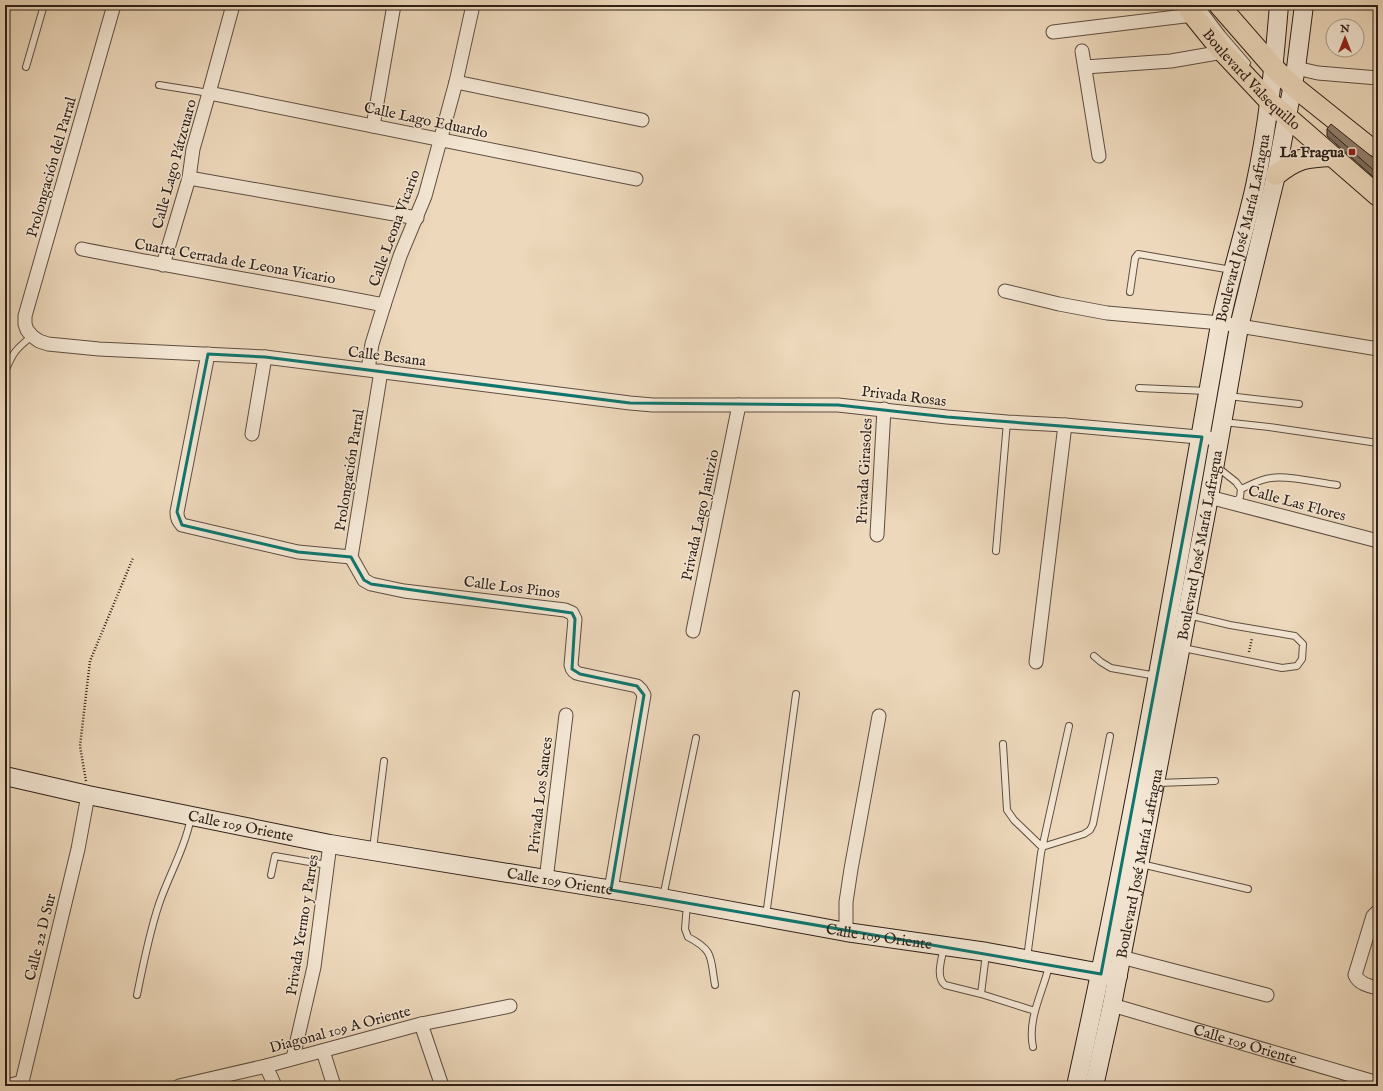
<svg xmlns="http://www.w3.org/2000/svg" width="1383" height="1091" font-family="'IM FELL English',serif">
<rect width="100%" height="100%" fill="#edd8bb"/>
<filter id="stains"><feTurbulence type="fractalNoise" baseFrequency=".005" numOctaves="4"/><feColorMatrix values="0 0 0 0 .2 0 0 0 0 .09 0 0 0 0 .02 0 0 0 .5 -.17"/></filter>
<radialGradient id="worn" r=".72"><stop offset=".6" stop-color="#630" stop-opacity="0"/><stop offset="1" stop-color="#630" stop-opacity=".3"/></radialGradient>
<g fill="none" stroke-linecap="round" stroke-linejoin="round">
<defs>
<path id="lane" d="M1200,5L1222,34L1247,63
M26,67L44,5
M159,85L209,93
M1130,292L1135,258L1138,254L1232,270
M5,372C13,352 16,349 32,336
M1139,388L1207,391
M1228,396L1299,404
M1223,422L1269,427L1378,443
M1217,467L1236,482L1241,489L1240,497L1234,503
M1241,489C1251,485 1260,479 1271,478C1288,475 1319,483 1337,485
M996,551L1007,422
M1183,648L1282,668L1297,666L1302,659L1303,644L1295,636L1230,625L1188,615
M1094,656L1101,662L1111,668L1157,676
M1003,744L1007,810L1014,820L1042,847L1084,834L1090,830L1093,824L1110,736
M1157,783L1215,781
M373,849L384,761
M1141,864L1248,889
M271,875L275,856L327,865
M663,897L696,738
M687,904L685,929L688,937C715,951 710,958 715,985
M766,916L796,694
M944,947C942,958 935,977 945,985L981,994
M986,954L981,994L1035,1011
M1027,958L1041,853L1069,726
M137,995C143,965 149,934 159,904C169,875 185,848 191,817
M1033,1047C1027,1019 1043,992 1049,966"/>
<g id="street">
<path d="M114,5L25,316V324L27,330L32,336L39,341L48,344L99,349L265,357L630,403L653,405H838L947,417L1007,422L1065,425L1209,438"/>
<path d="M1053,32L1193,15"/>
<path d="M1082,51L1099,156"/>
<path d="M1085,67L1171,61L1223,52"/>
<path d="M1296,68L1318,73L1378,78"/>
<path d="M456,82L642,120"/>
<path d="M209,93L636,179"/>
<path d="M373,126L394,5"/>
<path d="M189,178L417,218"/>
<path d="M82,249C182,269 283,285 384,305"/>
<path d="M163,265L189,178L193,149L209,93L233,5"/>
<path d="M1005,291L1059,304L1107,313L1221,323L1378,349"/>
<path d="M208,354L177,512C177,518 178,520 182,525L298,552L351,557"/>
<path d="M368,369L372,344L384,305L400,256L425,196L456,82L473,5"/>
<path d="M381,371L351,557L364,580L371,584L404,591L565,610L572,613L575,619L571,665C572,670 575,673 580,674L637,686L641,690L644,695L611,890"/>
<path d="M252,434L265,357"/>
<path d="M1209,497L1378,541"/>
<path d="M877,535L884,409"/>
<path d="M693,631L739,405"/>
<path d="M1036,662L1065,425"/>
<path d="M546,880L566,715"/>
<path d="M1378,911L1373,916L1355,975C1359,984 1369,986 1378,988"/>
<path d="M846,932V902L851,869L879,716"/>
<path d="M1121,957L1267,995"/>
<path id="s1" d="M1112,1005L1378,1083"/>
<path d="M421,1024L442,1086"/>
<path d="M323,1051L334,1086"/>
<path d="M293,1058L314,967L330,844"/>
<path d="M266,1066L275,1086"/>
<path d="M7,1086L22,1082"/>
<path d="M21,1086L78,849L88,795"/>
<path d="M179,1086L266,1066L421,1024L510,1006"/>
</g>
<g id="secondary">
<path id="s2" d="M5,776L88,795L330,844L662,898L846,932L987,952L1118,976"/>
<path id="s3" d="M1076,1086C1131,837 1174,587 1218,336C1227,285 1244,236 1255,186C1268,126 1274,66 1279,5"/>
<path id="s4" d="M1094,1086L1112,1005L1155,783L1209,497L1239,327L1276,175L1296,68L1304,5"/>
</g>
<g id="primary">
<path id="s5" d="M1187,5L1193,15L1223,52L1270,102L1378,196"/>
<path d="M1219,5L1274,68L1293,86L1378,154"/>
<path d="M1276,175C1297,158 1306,157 1332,156"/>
</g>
</defs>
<use href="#lane" stroke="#5e4e41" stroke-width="8"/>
<use href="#street" stroke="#5e4e41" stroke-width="15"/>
<use href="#secondary" stroke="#2f2018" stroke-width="20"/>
<use href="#primary" stroke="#2f2018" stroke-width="22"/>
<path stroke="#2f2018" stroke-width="2.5" stroke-dasharray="1 2" stroke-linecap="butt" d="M1249,652L1252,638
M86,781L80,746L90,661L133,558"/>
<use href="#lane" stroke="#f3e6d3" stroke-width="6"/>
<use href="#street" stroke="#f3e6d3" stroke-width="13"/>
<use href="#secondary" stroke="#f3e6d3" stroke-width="18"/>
<use href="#primary" stroke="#edd8bb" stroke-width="20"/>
</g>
<path fill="#7e6e5e" stroke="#2f2018" d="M1327,129L1378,160V181L1327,136Z"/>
<path fill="#92806d" stroke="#2f2018" d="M1331,124L1371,156L1376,158L1378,160V174L1327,129Z"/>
<path fill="none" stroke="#0f766e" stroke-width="3" stroke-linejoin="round" d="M208,354L265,357L630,403L838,405L947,417L1202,437L1101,974L611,890L644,695L637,686L580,674L572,669L575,619L572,613L371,584L364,580L351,557L298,552L182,525L177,512Z"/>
<rect fill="#8f2418" stroke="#f3e6d3" stroke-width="1.5" x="1348" y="148" width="8" height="8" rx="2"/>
<g text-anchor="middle" stroke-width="3" stroke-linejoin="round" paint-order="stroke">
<g font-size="15" fill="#2f2018" stroke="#f3e6d3">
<text dy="5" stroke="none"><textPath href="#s5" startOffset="99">Boulevard Valsequillo</textPath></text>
<text transform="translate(426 120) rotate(12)" y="5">Calle Lago Eduardo</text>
<text transform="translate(174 164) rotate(-75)" y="5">Calle Lago Pátzcuaro</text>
<text transform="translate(51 167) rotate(-74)" y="5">Prolongación del Parral</text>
<text transform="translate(394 228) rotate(-70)" y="5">Calle Leona Vicario</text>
<text dy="5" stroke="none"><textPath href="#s3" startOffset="874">Boulevard José María Lafragua</textPath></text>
<text transform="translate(235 261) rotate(10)" y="5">Cuarta Cerrada de Leona Vicario</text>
<text transform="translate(387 356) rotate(7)" y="5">Calle Besana</text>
<text transform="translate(904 396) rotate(7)" y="5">Privada Rosas</text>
<text transform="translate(349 470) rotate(-81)" y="5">Prolongación Parral</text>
<text transform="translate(864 471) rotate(-87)" y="5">Privada Girasoles</text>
<text transform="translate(1297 503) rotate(15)" y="5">Calle Las Flores</text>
<text transform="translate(700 515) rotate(-78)" y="5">Privada Lago Janitzio</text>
<text dy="5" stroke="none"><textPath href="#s4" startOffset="551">Boulevard José María Lafragua</textPath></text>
<text transform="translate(512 587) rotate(7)" y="5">Calle Los Pinos</text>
<text transform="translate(540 795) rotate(-83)" y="5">Privada Los Sauces</text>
<text dy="5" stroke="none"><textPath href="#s2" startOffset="241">Calle 109 Oriente</textPath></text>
<text dy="5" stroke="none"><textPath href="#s4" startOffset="227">Boulevard José María Lafragua</textPath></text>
<text dy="5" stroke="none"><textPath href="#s2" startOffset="565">Calle 109 Oriente</textPath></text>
<text transform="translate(302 925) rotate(-81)" y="5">Privada Yermo y Parres</text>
<text dy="5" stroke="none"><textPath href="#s2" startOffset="889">Calle 109 Oriente</textPath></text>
<text transform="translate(40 937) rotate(-76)" y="5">Calle 22 D Sur</text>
<text transform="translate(340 1029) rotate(-15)" y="5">Diagonal 109 A Oriente</text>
<text dy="5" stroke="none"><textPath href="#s1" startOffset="139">Calle 109 Oriente</textPath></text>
</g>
<g font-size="15" font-weight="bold" fill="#2f2018" stroke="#f3e6d3" text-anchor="end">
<text x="1344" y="157">La Fragua</text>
</g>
</g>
<rect width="1383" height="1091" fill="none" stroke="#edd8bb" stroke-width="20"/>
<rect x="6" y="6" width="1371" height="1079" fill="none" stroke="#2f2018" stroke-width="2"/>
<rect x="10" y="10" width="1363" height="1071" fill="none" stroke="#2f2018"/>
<g transform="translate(1345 38)"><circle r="19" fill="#f3e6d3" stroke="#a59788"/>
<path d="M0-3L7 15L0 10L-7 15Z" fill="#8f2418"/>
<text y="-6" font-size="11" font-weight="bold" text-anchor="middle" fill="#2f2018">N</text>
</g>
<rect width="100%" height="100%" filter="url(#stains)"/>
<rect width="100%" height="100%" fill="url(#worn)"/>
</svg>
